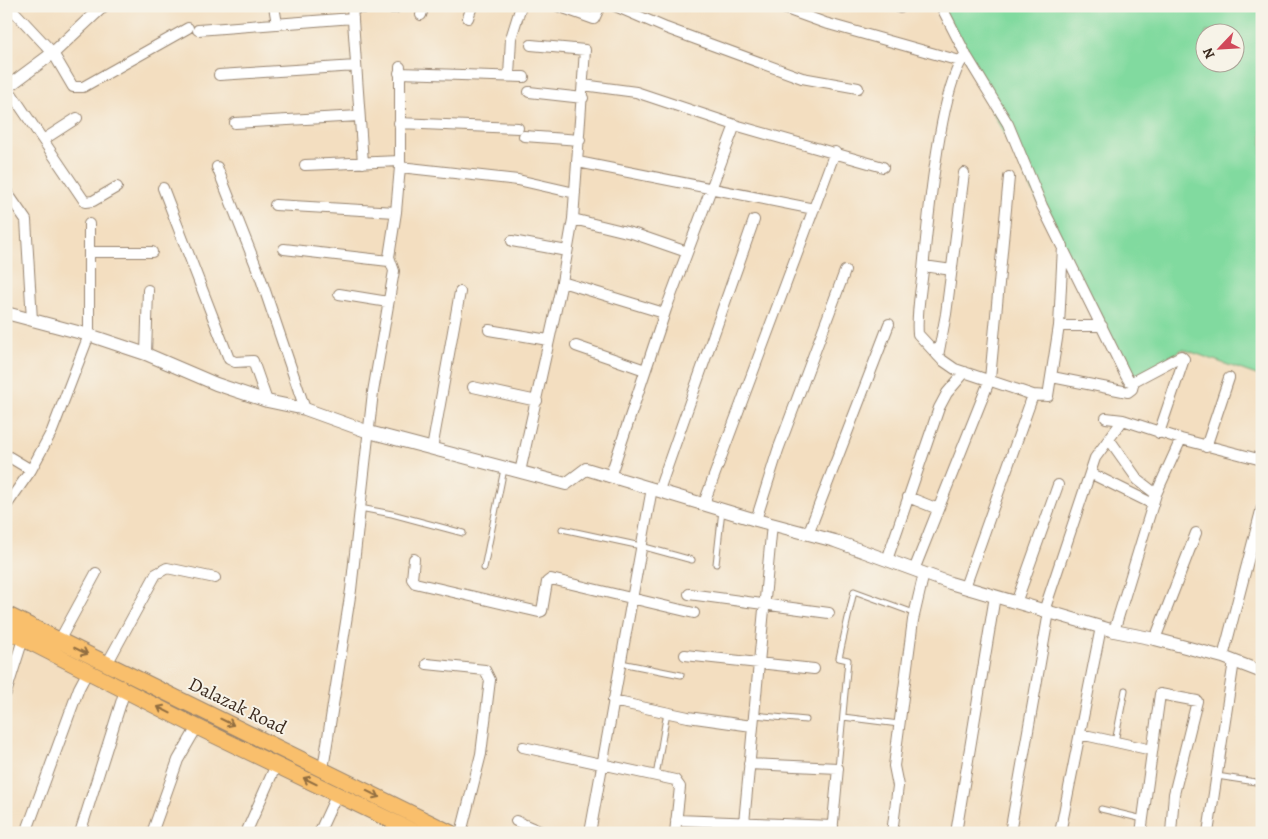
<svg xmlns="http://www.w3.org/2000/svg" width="1268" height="839" font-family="Alegreya,serif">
<rect width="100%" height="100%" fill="#f7f3e8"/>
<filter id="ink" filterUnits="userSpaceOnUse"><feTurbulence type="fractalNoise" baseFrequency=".02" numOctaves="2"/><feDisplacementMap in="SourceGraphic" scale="10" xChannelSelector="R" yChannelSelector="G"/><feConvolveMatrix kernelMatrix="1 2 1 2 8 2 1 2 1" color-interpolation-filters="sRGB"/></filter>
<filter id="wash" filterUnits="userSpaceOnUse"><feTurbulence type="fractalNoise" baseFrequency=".0096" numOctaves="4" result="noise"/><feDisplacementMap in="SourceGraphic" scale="20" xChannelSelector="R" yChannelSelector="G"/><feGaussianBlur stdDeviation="1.12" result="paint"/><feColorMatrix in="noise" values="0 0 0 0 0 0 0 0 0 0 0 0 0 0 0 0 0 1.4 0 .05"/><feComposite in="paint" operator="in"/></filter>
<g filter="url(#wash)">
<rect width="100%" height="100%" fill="#f3dec0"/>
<path fill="#81da9f" stroke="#5e825e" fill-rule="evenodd" d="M939,6H1262V377L1183,349L1129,381ZM1206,32H1236V62H1206Z"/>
</g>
<g filter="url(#ink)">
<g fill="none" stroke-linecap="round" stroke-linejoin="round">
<defs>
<path id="service" d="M360,508L392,514L463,533
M562,529L641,546L692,560
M716,564L722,510
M484,568L504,469
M621,663L681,675
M754,715L806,720
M843,717L899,724
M1115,742L1125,690
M838,768L848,660L839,658L854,591L914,613
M656,776L667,712
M1217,776L1262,783
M1101,809L1143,819"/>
<path id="minor" d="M9,6L53,53L73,87H83L188,28
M274,6L277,24
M352,6L363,163
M558,6L594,19L600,6
M615,6L666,28L802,78L858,88
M778,6L825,23L960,61
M941,6L966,55L1008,124L1042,206L1126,376L1129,381H1134L1181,356L1184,359L1159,433
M352,8H395
M900,8L902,6
M421,15L424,6
M468,18L472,6
M198,30L353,18
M966,55C940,81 927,228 923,270C921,291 916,313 918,334L942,360L955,369L1033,395L1048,396L1059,326L1063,246
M399,73L524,77
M219,75L356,66
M509,76L511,38L521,6
M583,85L636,92L735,125L883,167
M7,87L85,202L93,201L117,187
M529,92L583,98
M235,123L359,116
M399,123L518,128
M524,136L580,140
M43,140L77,118
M578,162L814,209
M305,165L400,161
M217,167L260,276L305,409
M400,167L518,180L575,193
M163,188L229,359L235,362L253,361L267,401
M6,191L26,220L32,320
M275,205L396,212
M573,219L635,234L687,252
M512,241L567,251
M284,249L389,261
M89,252H152
M924,266L952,270
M562,282L664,313
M339,294L388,302
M1059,326H1102
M489,330L548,340
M576,346L645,370
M146,354L148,290
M938,356L946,314L964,173
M1052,377L1128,392L1132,389L1134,381
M473,387L537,401
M1106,418L1123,420L1181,439L1262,460
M1109,439L1138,480L1156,494
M1206,447L1229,378
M432,449L460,292
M6,455L31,470
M520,472L562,282L573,219L585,50L531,45
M1090,473L1153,504
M610,477L666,309L735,125
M659,490L754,220
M908,497L938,509
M704,503L835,152
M6,506L31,470L52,431L89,335V224
M756,520L778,450L845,271
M808,534L889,324
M414,559L412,579L415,583L539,612L542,611L547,582L551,579L694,613
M887,560L939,408L947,393L965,372
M914,570L990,379L1009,177
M965,587L1033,395
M689,594L829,613
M1016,603L1058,485
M1044,611L1095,458L1123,420
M1114,631L1156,494L1181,439
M1155,639L1196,533
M59,641L96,573
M685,655L814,669
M1223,657L1262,507
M107,664L156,574L167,568L215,578
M427,664L485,670L490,680L481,754L461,833
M6,693L23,639
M613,701L688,717L752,726
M1080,734L1152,750
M523,747L675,780L680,787L675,833
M749,764L838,768L832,833
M323,769L351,590L373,392L394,271L389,257L396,212L400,167V67
M676,820L833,826
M516,821L544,833
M744,823L772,524
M26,833L79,688L88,671
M80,833L125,690
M152,833L178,760L197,727
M246,833L276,765
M319,833L337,794
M590,833L652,488
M892,833L898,786L894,766L913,620L924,573
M956,833L995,596
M1010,833L1049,612
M1060,833L1101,627
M1141,833L1160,694L1197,701L1174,794L1171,833
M1208,833L1234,661"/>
<path id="tertiary" d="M6,88L53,53L103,6
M6,313L89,335L146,354L216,384L267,401L305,409L369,432L566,484L586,469L756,520L835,541L950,583L1114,631L1155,639L1223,657L1262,672"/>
<path id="primary" d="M6,614L451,833
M6,630L197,727L417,833"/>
</defs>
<use href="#service" stroke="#97846f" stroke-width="7"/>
<use href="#minor" stroke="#97846f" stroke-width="12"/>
<use href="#tertiary" stroke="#97846f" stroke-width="14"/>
<use href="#primary" stroke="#97846f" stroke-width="17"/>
<use href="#service" stroke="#fff" stroke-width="5"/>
<use href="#minor" stroke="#fff" stroke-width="10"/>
<use href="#tertiary" stroke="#fff" stroke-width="12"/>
<use href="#primary" stroke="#f9bf6c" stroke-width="15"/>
</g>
<defs><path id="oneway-shaft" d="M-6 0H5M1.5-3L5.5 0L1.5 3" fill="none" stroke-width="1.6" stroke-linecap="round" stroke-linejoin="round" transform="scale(1.25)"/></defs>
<g stroke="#906d41">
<use href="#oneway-shaft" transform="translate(81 651) rotate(26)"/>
<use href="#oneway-shaft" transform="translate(164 710) rotate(-153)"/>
<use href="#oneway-shaft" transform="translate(227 722) rotate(26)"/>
<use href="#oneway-shaft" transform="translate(310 781) rotate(-154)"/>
<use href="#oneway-shaft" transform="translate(373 794) rotate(26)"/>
</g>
</g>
<g text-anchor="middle" stroke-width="4" stroke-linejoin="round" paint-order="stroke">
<g font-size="19" fill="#3b2a1e" stroke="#f7f3e8">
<text transform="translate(238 705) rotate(26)" y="7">Dalazak Road</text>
</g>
</g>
<rect width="1268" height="839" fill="none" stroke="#f7f3e8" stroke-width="25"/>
<g transform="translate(1220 48) rotate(245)"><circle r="24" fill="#f7f3e8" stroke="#aca397"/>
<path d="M0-4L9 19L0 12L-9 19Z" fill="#d1495b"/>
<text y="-8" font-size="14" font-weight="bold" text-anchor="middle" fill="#3b2a1e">N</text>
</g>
</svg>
